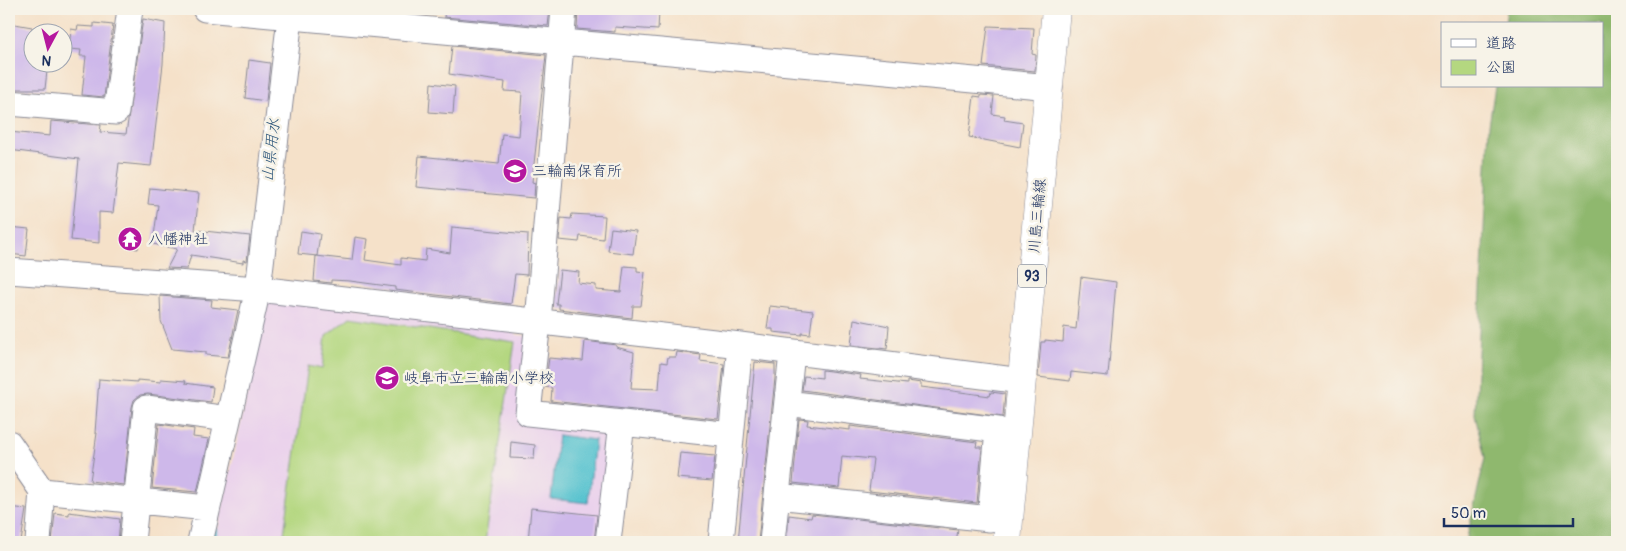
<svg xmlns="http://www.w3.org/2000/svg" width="1626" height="551" font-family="Pangolin,'Klee One',sans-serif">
<rect width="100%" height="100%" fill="#f7f3e8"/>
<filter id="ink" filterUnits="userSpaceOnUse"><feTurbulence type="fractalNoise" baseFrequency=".02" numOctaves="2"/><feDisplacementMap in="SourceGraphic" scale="10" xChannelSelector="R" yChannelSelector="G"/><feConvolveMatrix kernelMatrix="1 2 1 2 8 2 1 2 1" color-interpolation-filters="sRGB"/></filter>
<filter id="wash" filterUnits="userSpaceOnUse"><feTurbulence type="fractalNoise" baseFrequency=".0096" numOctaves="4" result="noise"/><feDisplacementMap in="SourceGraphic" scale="20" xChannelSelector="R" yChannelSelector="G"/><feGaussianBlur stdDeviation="1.12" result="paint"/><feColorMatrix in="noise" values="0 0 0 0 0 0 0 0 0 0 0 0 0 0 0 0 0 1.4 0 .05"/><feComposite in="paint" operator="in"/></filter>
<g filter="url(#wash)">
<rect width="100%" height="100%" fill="#f5e1c9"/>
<path fill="#ead1ec" d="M269,295L510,328L517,335L527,336L521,420L607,430L614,439L601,542H215Z"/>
<path fill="#b4d780" stroke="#68836f" d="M350,317L515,342L485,542H338L284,534L308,366L322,369L326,336Z"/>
<path fill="#8fb86e" stroke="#557466" d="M1507,9H1617V542H1466L1485,458L1475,415L1489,126L1495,86H1602V24H1505Z"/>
<path fill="#56c2cf" stroke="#387896" d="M558,435L595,440L588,503L551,499Z"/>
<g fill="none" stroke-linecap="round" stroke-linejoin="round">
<path stroke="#56c2cf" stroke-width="5" d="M213,542L215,531"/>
</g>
<g id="blocks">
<path fill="#ceb8ea" d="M445,9H550L548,26L444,17Z
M578,9L659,11L658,30L615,27V32L577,29Z
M143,19L165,23L163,64L151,166L119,163L113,213L99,212V243L71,240L79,159L9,150V132L50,136L51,121L101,125L100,132L126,134Z
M9,23L32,27V62H48L45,89H9Z
M94,23L113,25L104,97L82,95L86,56H80L81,50L69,49L71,29L77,30L78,26L94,27Z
M988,26L1034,28L1032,54L1036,55L1035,71L983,66Z
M452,46L546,55L532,182L535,183L534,198L416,187L419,156L499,164L502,134L519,136L522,92L504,91L505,82L449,74Z
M249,60L270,63L266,101L245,98Z
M431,83L455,86L453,114L429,112Z
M981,95L994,96L992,114L1005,116L1004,120L1023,123L1020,147L969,137L974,96L981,97Z
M150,188L199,193L195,230L250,236L247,261L243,260V263L191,255L187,269L167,268L177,249L153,244L158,205L148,204Z
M572,214L605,216L603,239L580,236L579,242L559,240L561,218L571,219Z
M9,227L29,229L26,256L9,254Z
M452,227L528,234L527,275L515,274L511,304L395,290V287L350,281L331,280V283L314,281L316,256L352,260L355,237L368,239L365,260L401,265V258L425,261L426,249L450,253Z
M611,228L636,231L633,254L608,251Z
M127,230L140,232L138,249L124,247Z
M301,231L320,234L317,256L298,254Z
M624,266L637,267V271L645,272L641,306H633L632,318L559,309V304H556L560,270L579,272L578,283L596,285V290L621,292Z
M1081,277L1116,282L1108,376L1071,372L1070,381L1038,377L1041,342H1045V340L1063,342L1064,327L1076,329Z
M160,296L212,300L211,307L238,310L228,357L206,355V352L172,349L161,321Z
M770,306L813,311L810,334L802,333V335L773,332V329H767Z
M854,319L889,326L887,349L851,345Z
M585,341L616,345V347L634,352L631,388L659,389L661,362L667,363L668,357H676L677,352L701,355L700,361L724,364L718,419L551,401L552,388L545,387L549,358L583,361Z
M755,362L775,364V378L758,542H738Z
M822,370L861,375L860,379L907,384V381L921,383V387L953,391L990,396L991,392L1005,394L1003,417L802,390L804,376L822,378Z
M99,379L137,382V380L161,382V379L186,381L185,383L213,387L211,402L148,394L140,395L134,400L132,407L124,485L90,481L97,433H95Z
M799,419L808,420L807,425L850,430V426L977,442L976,447H982L977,503L869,491L873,459L842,456L839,488L793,483Z
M159,424L194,429L193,437L209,439L197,492L152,488Z
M511,442L535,445L534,459L510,458Z
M680,453L715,456L712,481L677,478Z
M9,507L26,509L21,542H9Z
M531,508L597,515L594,542H528Z
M69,512L120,519L118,542H52L55,513L69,515Z
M812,514L958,530L956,542H812L787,539L789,515L811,518Z"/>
</g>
</g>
<g filter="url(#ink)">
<use href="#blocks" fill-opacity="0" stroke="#888894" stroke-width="1"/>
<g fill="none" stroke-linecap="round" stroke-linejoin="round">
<defs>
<path id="minor" d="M205,9L1050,87
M564,9L538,322L528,413L622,423L608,542
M9,103L116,112L130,9
M9,271L258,289L740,345L1022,381
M622,423L731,435
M9,443L42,491L207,508
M777,496L990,519L998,430L787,403
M38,542L42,491
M132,542L146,408L228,419
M200,542L258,289L291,9
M721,542L740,345
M772,542L792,353"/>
<path id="major" d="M1007,542L1056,9"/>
</defs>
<use href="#minor" stroke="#888894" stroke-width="27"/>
<use href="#major" stroke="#888894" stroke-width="29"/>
<use href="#minor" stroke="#fff" stroke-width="25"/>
<use href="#major" stroke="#fff" stroke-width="28"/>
</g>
</g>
<defs>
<symbol id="school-disc" viewBox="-11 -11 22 22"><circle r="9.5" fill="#b5179e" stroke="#f7f3e8"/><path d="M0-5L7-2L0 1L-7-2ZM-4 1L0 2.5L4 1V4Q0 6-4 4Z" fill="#fff"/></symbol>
<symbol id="temple-disc" viewBox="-11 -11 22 22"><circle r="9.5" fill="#b5179e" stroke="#f7f3e8"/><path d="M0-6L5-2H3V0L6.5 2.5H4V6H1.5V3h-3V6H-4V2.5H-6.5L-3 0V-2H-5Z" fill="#fff"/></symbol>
</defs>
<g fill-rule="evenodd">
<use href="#school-disc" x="501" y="157" width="28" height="28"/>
<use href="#temple-disc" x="116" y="225" width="28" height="28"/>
<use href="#school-disc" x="373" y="364" width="28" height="28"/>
</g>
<g text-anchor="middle" stroke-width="5" stroke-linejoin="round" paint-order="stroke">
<rect fill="#f7f3e8" stroke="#5d6a87" stroke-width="1" x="1018" y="264.5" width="28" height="23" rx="4"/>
<g font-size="14" font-weight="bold" fill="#1b2f5e">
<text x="1032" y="281">93</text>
</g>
<g font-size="15" fill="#1b2f5e" stroke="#f7f3e8" text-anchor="start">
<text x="532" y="176">三輪南保育所</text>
<text x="148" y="244">八幡神社</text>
<text x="404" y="383">岐阜市立三輪南小学校</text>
</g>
<g font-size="15" fill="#1b2f5e" stroke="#f7f3e8">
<text transform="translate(1037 216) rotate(-85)" y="5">川島三輪線</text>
</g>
<g font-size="16" font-style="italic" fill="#2a547a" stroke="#f7f3e8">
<text transform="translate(270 150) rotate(-84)" y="6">山県用水</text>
</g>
</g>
<rect width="1626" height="551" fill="none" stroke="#f7f3e8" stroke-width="30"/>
<rect x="1441" y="22" width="162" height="65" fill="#f7f3e8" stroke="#9fa5b1"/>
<rect x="1451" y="39" width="25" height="8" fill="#ffffff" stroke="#9fa5b1"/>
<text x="1486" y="48" font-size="15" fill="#1b2f5e">道路</text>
<rect x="1451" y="60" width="25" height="15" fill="#b4d780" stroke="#9fa5b1"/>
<text x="1486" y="72" font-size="15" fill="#1b2f5e">公園</text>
<g transform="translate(48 48) rotate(187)"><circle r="24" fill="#f7f3e8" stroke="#9fa5b1"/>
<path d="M0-4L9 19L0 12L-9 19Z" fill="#b5179e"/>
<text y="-8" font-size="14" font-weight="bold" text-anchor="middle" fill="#1b2f5e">N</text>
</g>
<path d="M1444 518v8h129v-8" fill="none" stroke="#1b2f5e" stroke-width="2.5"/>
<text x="1451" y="518" font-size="15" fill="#1b2f5e" stroke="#f7f3e8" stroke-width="4" paint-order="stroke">50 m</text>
</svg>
